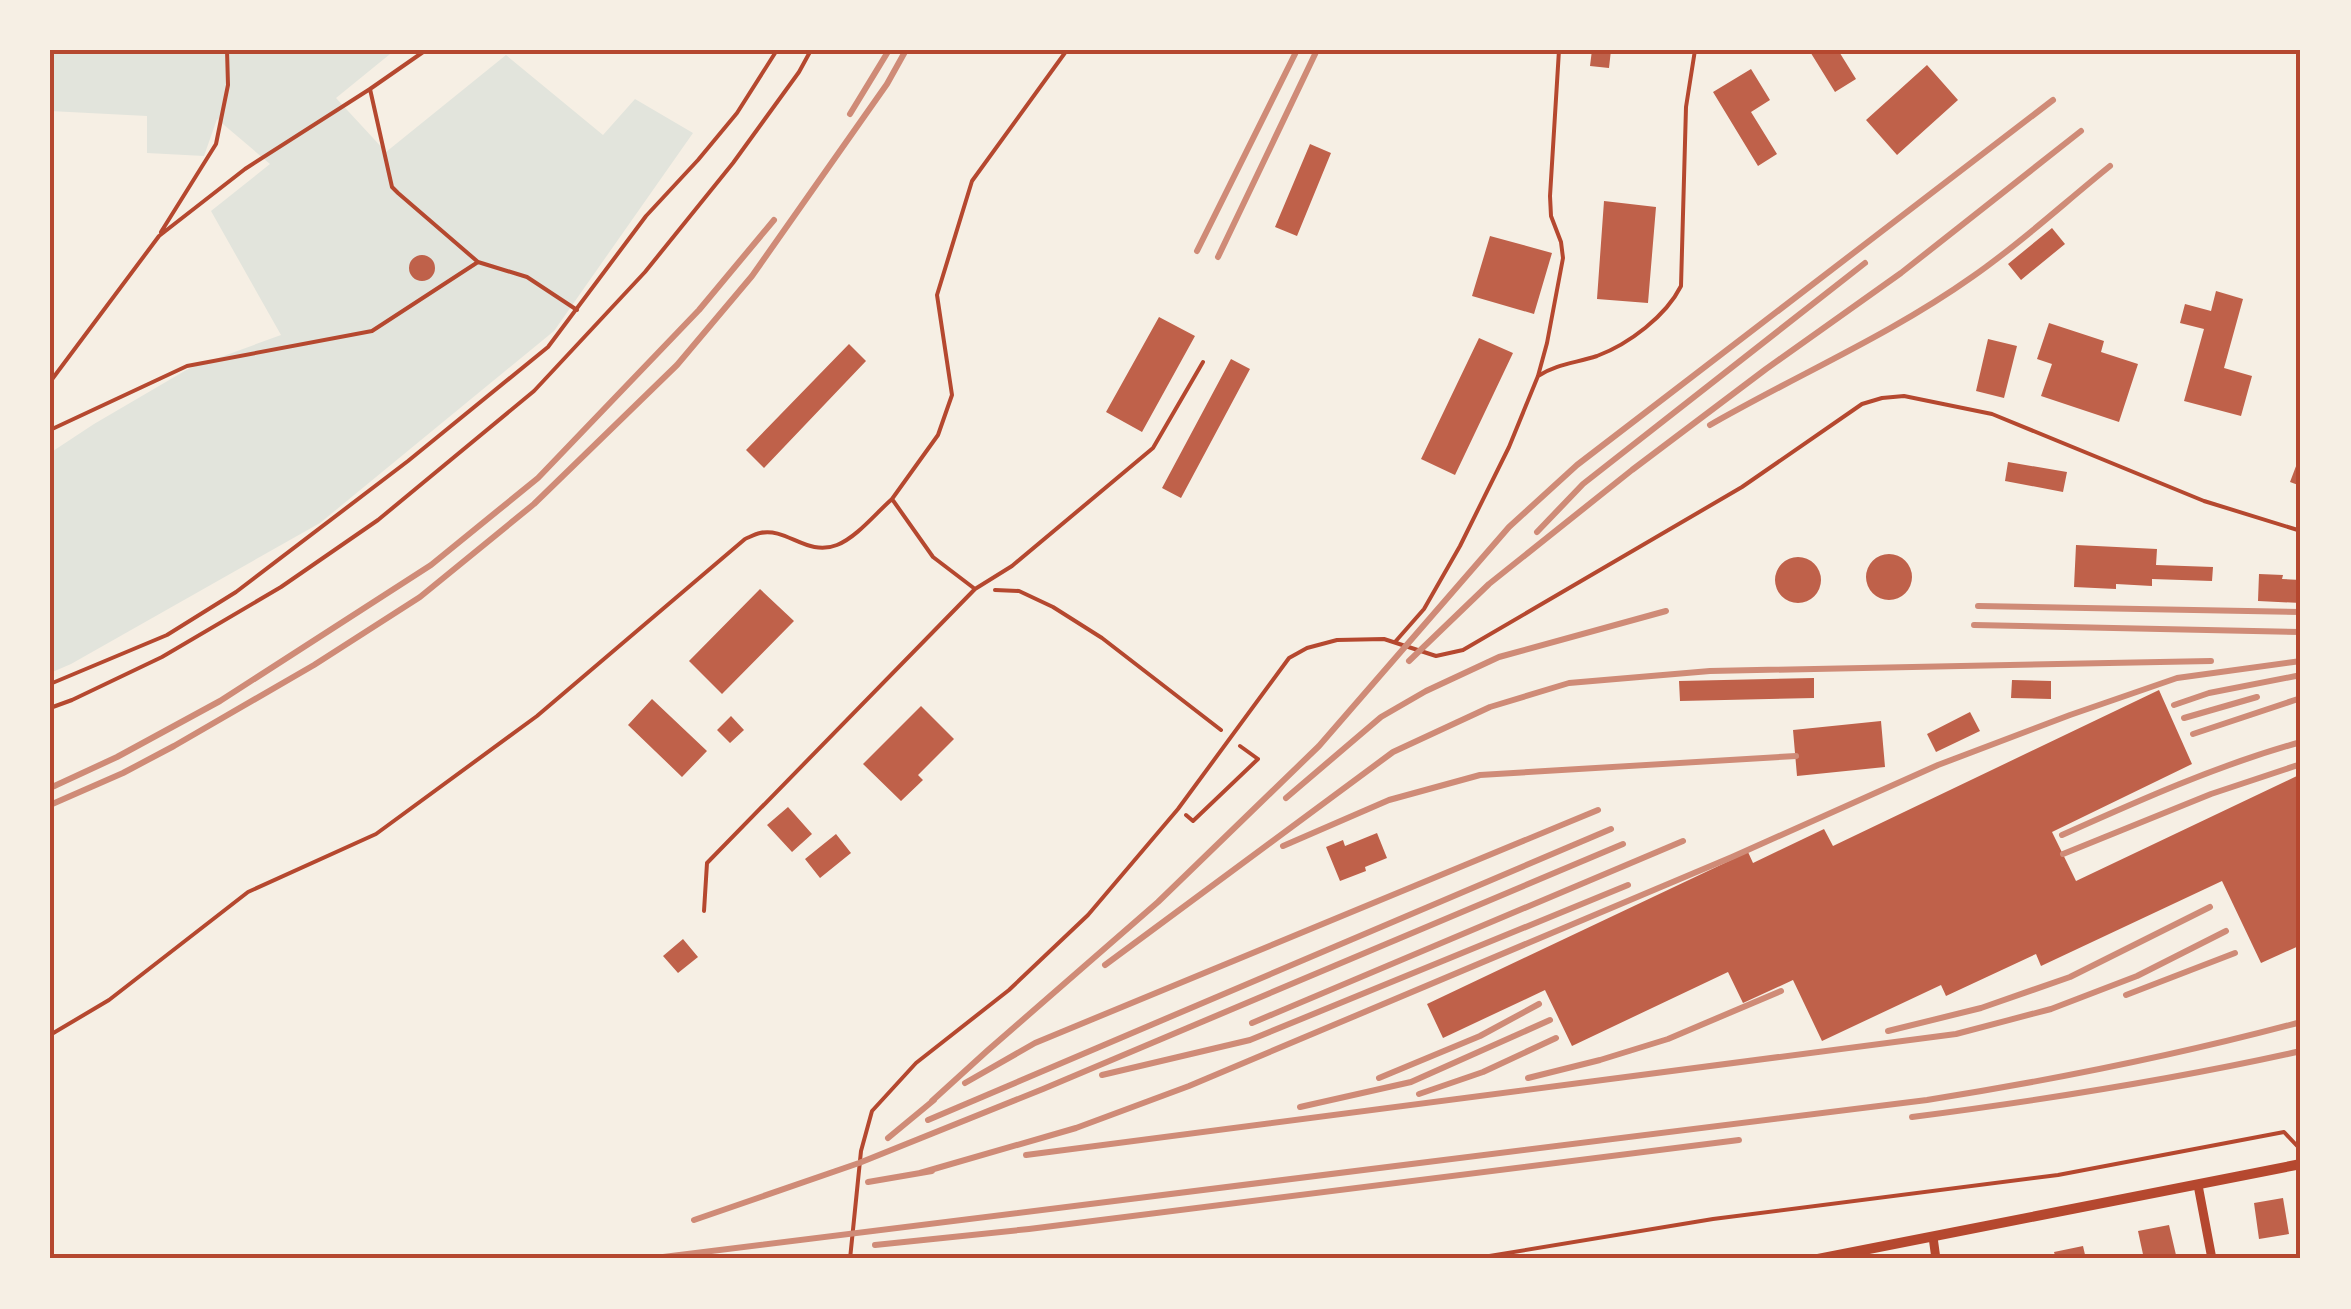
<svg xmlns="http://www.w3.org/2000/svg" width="2351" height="1309" font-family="Commissioner,sans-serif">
<rect width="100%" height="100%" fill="#f6efe4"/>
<path fill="#e2e4dc" d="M50,50H395L336,98L386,152L506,55L603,135L635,99L693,133L554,331L320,523L71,664L50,673V453L94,424L188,369L281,335L211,211L270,164L217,119L204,156L147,153V116L50,111Z"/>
<path fill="#bf614a" d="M1592,50H1611L1609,68L1590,66Z
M1809,50H1838L1856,79L1835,92Z
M1927,65L1958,100L1897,155L1866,120Z
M1751,69L1770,100L1751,112L1777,154L1758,166L1713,92Z
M1310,144L1331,153L1297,236L1275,227Z
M1604,201L1656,207L1648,303L1597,299Z
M2052,228L2065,244L2021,280L2008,264Z
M1490,236L1552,253L1534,314L1472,296Z
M409 268a13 13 0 1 1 26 0a13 13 0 1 1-26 0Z
M2216,291L2243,299L2224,368L2252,376L2241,416L2184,401L2204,329L2180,323L2185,304L2211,311Z
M1159,317L1195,336L1142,432L1106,412Z
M2049,323L2104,341L2101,352L2138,364L2119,422L2041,396L2052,364L2037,359Z
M1479,338L1513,353L1455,475L1421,459Z
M1988,339L2017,346L2004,398L1976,391Z
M849,344L866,361L764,468L746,450Z
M1231,359L1250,369L1181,498L1162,488Z
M2301,453V486L2290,482Z
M2008,462L2067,472L2063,492L2005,481Z
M2076,545L2157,549L2156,565L2213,567L2212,581L2152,579V586L2116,584V589L2074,587Z
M1866 577a23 23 0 1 1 46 0a23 23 0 1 1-46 0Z
M1775 580a23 23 0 1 1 46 0a23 23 0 1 1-46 0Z
M2259,574L2283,575L2282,579L2301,580V603L2258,601Z
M760,589L794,621L722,694L689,661Z
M1814,678V698L1680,701L1679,681Z
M2012,680L2051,681V699L2011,698Z
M2159,690L2192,764L2052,832L2076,881L2301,774V945L2261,963L2222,881L2041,966L2036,954L1946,996L1941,985L1822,1041L1793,980L1743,1003L1728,972L1572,1046L1545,990L1443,1038L1427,1004L1748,852L1753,863L1824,829L1833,846Z
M652,699L707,751L682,777L628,725Z
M921,706L954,739L918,775L923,780L901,801L863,764Z
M1970,712L1980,731L1936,752L1927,734Z
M731,716L744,730L730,743L717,730Z
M1881,721L1885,767L1797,776L1793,730Z
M788,807L812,834L792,852L767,825Z
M1377,833L1387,858L1365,867L1366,871L1340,881L1326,847L1343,840L1345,846Z
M836,834L851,853L820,878L805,859Z
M683,939L698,957L678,973L663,956Z
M2283,1198L2289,1234L2259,1239L2254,1203Z
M2169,1225L2176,1255L2144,1259L2138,1231Z
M2083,1246L2086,1259H2056L2054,1252Z"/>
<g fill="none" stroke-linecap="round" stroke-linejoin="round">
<path stroke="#b5482f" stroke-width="4" d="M426,50L370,89L392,187L398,193L478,262L527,277L577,310
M161,232L216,144L228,85L227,50
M50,382L159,236L245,169L370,89
M50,430L187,366L372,331L478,262
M995,590L1019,591L1053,607L1102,638L1221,730
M50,684L167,635L236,592L408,461L548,347L646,216L698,160L737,113L777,50
M1186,815L1193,821L1258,759L1240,746
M1471,1259L1713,1219L2058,1175L2284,1132L2301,1150"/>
<path stroke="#b5482f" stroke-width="4" d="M1067,50L972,181L937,295L952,395L938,435L892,499L933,557L975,589L1012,566L1153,448L1203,362
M1538,376C1556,364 1576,363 1597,356C1629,344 1666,316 1681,286L1686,107L1695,50
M1395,642L1424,609L1460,546L1509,447L1538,376L1547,343L1563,258L1561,242L1551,216L1550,196L1559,50
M50,708L72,700L162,657L281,587L378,520L534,391L645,272L733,163L799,72L811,50
M704,911L707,863L975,589
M50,1035L109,1000L248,892L376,834L537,716L745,539C750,537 755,534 760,533C787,527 807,557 837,545C857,537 876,513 892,499
M850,1259L861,1151L872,1111L916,1063L1009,990L1088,915L1178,809L1289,658L1307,648L1337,640L1384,639L1436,656L1463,650L1742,487L1862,404L1882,398L1904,396L1992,414L2204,501L2301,531"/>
<path stroke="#b5482f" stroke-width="9" d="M2198,1185L2212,1259
M1933,1237L1936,1259"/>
<path stroke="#b5482f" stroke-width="10" d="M1818,1259L2301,1164"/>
<path stroke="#cf8b77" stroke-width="6" d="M850,114L889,50
M1197,251L1297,50
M1218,257L1317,50
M1710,425C1797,375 1890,335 1972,277C2020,244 2064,203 2110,166
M1537,532L1583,484L1865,263
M1978,606L2301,612
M1974,625L2301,632
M1409,661L1489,584L1632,470L1766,369L1901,273L2081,131
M2174,705L2209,693L2301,675
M2184,718L2257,697
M2193,734L2301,698
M50,788L117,757L220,701L431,565L538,478L699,310L774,220
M1286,798L1381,717L1426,691L1499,657L1666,611
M50,805L123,773L174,746L314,665L420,597L534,504L677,365L752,276L887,84L906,50
M2062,835C2140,800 2218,765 2301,742
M1283,846L1389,800L1480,775L1796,756
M2063,854L2211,794L2301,764
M1105,965L1393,752L1490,707L1569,683L1710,671L2211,661
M2126,995L2235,953
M1252,1023L1683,841
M1888,1031L1981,1008L2070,977L2210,907
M1102,1075L1250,1040L1628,885
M1379,1078L1480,1036L1539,1004
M1528,1078L1600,1060L1668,1039L1781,991
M965,1083L1035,1043L1598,810
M1419,1094L1483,1072L1556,1038
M932,1101L987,1051L1158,902L1319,746L1509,527L1577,465L2053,100
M1300,1107L1411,1082L1550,1020
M1912,1117C2043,1100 2172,1080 2301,1051
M928,1120L1611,829
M888,1138L934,1100
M1026,1155L1956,1034L2051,1009L2137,976L2226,931
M920,1173L1076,1128L1189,1086L1732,857L1938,765L2070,715L2177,678L2301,661
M868,1182L932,1171
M694,1220L859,1163L1043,1089L1623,844
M875,1245L1029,1229L1739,1140
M647,1259L1927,1100C2053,1080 2178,1055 2301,1022"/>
</g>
<rect width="2351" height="1309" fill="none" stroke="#f6efe4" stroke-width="105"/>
<rect x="52" y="52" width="2246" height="1204" fill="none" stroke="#b5482f" stroke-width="4"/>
</svg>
